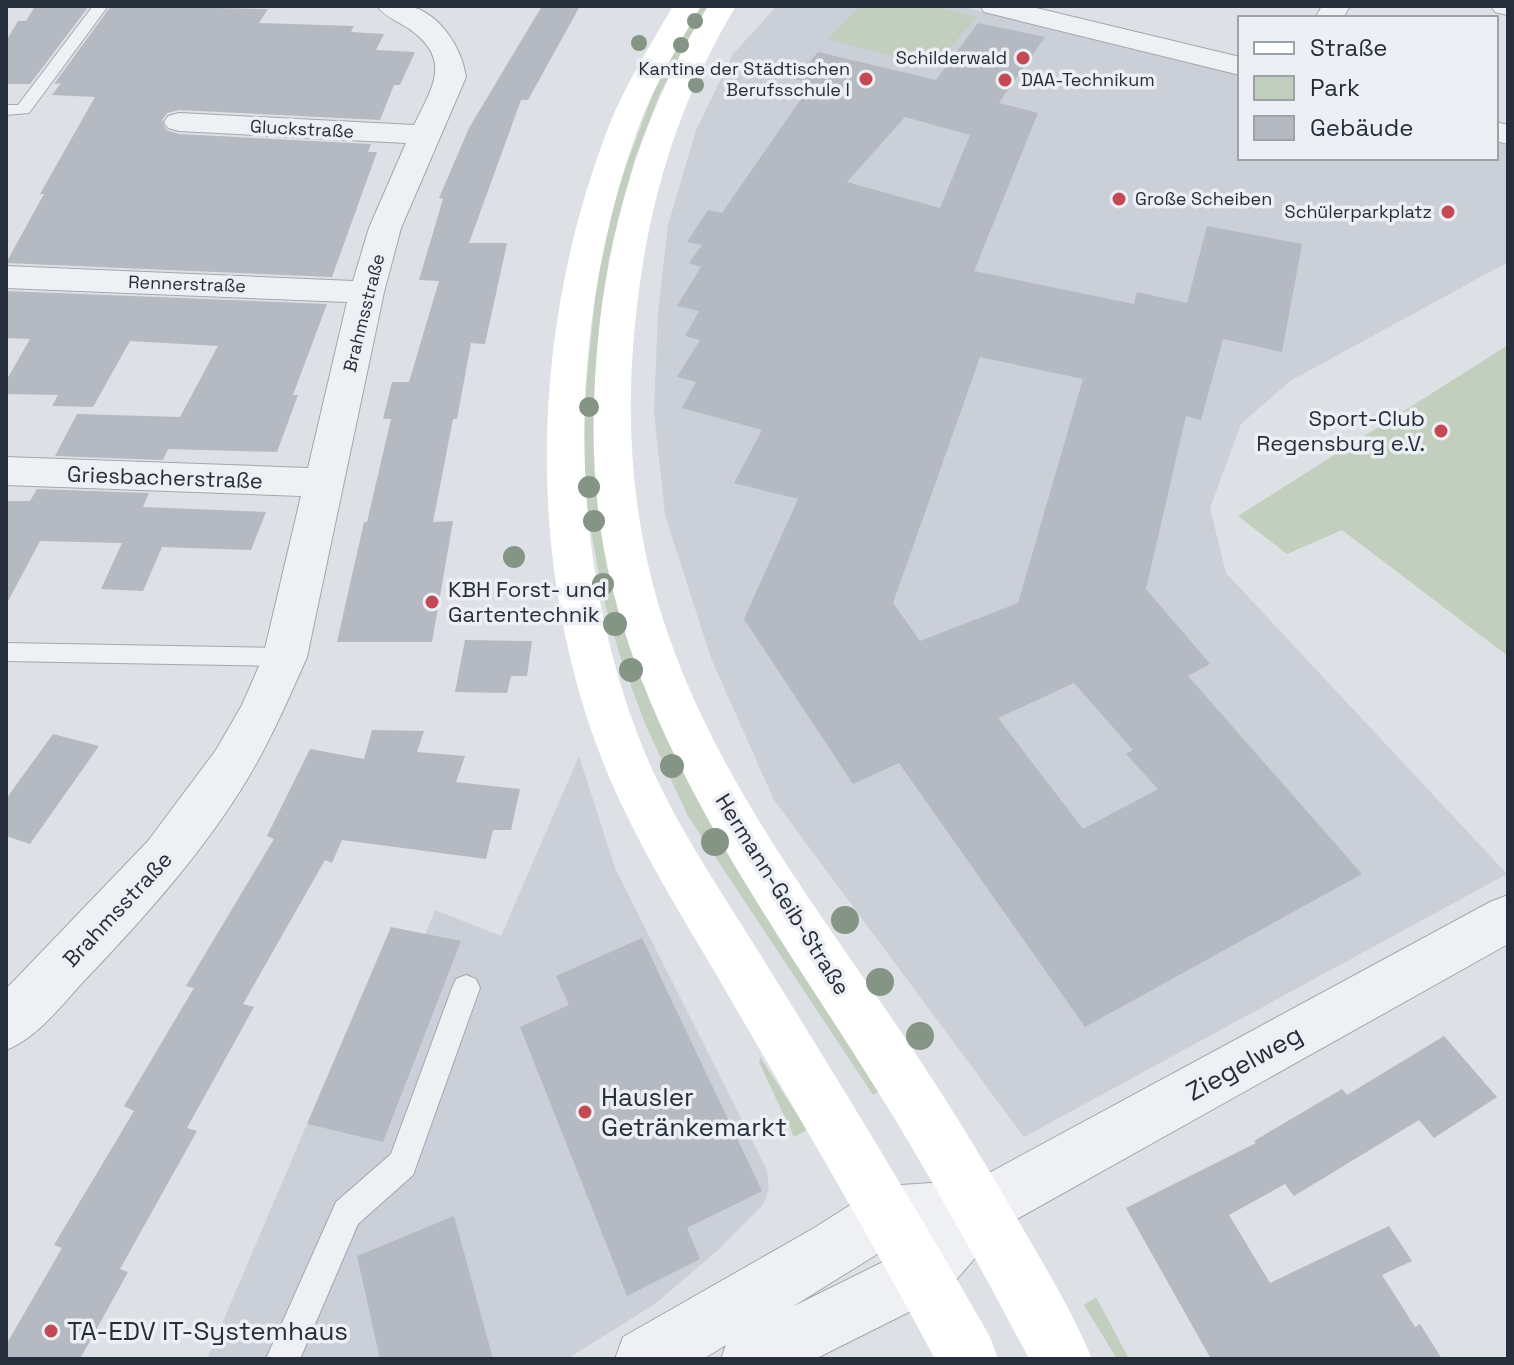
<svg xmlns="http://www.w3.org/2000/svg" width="1514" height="1365" font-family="'Space Grotesk',sans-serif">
<rect width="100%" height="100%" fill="#dde0e5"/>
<path fill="#cbcfd7" d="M777,6H960L1240,75V158H1496V139L1508,142V262L1290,381L1241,424L1210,508L1226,573L1507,874L1024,1137L774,800L711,658L665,515L654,411L658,314L668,225L696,130L733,54Z
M579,756L615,868L767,1170L769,1189L763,1205L719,1249L656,1303L567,1359H207L307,1124L345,1133L435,910L501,936Z"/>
<path fill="#c2cfbe" d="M699,6H709L661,91L635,158L609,259L596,372L610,547L883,1089L873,1095L688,816L646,726L621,659L603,597L584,491V406L597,280L618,187L654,91Z
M860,6H934L977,17L933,67L828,39Z
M1508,345V656L1342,530L1287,554L1238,516Z
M760,1057L807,1130L794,1137L759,1062Z
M1096,1297L1129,1359H1117L1084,1305Z"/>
<path fill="#b4b9c2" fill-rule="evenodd" d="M35,6H89L30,84H6V41L18,21H26Z
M111,6L268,9L259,23L354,26L351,32L384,34L376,50L415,52L400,85H394L380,120L179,110L167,113L162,120L166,130L179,134L371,144L368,152H377L332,277L6,263L44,194H40L95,97L52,95L61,83L54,84Z
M542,6H580L528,100H521L469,243H507L485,344L471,343L457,419H453L433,522L453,521L432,642H337L364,522H367L391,419H383L392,382H409L439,281L419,280L443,199L439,198L469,128Z
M978,23L1045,37L999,103L1038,113L974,271L1134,304L1137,292L1187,303L1207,226L1302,244L1282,352L1223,339L1201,420L1186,416L1146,589L1210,664L1188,676L1362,874L1085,1027L899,763L853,784L744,619L798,499L734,483L762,430L682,408L696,382L677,377L700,340L685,336L699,311L677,306L701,267L689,263L702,245L687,242L708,210L722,213L812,83L795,79L818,52L936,80ZM905,117L970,135L940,208L847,182ZM980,357L1083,379L1018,603L920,641L893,603ZM1074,683L1133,750L1126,754L1158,789L1083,829L998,718Z
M6,291L327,304L293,395H298L277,452L168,449L163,460L55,456L77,414L180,417L218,346L130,341L93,407L52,406L58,395L6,394V381L30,339L6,338Z
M37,489L149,493L143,507L266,512L251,550L162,547L143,591L101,589L122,543L40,541L6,605V501H30Z
M465,640L532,641L527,676H511L507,693L455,692Z
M372,730L424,731L417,752L465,756L456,782L520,789L511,830H493L486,859L342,840L332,863L325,860L243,1004L254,1007L187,1128L197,1131L120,1269L128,1272L80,1359H6V1345L62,1248L54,1245L134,1111L124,1106L194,988L186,986L274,839L267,836L310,749L364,759Z
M53,734L99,746L30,844L6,836V799Z
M391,927L461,941L383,1142L307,1124Z
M642,938L762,1191L687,1228L700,1259L627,1296L520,1027L569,1005L556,976Z
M1444,1036L1497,1097L1434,1138L1419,1120L1294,1196L1285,1184L1229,1215L1270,1283L1389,1226L1412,1261L1382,1275L1415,1327L1420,1324L1442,1359H1211L1126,1208L1256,1143L1254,1141L1342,1089L1347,1095Z
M454,1216L493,1359H380L357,1256Z"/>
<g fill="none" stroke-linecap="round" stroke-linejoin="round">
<defs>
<path id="lane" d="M93,6H108L29,113L6,115V105H18Z
M6,643L285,648L293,650L297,657L293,664L285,666L6,661Z
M466,975L476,979L480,988L413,1175L358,1224L300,1359H266L336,1202L391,1154L452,988L456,979Z"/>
<path id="street" d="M377,6C387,6 400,4 409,6C440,13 462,48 466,77L401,228L384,292L307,657C289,698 271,739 248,778C203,853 143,919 83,982C60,1007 37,1038 6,1050V989L148,841L216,750L242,705L263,657L301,496L6,485V457L308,468L347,302L6,288V266L353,281L369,228L406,143L179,131L168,128L164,122L168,116L179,113L414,125C433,86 453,59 408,28C397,21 384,16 377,6Z
M980,6H1028L1240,57V75L984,12Z
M1322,6H1350L1343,18H1315Z
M1491,6H1508V15L1495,12Z
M1496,122L1508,125V144L1496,141Z
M1508,895V944L1001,1228L943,1295L815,1359H721L726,1345L703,1359H615L623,1337L814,1228L866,1195L886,1186L976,1180L1490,902ZM912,1242L901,1253L792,1307L895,1243Z"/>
</defs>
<use href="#lane" stroke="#a3a7af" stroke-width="2"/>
<use href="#street" stroke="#a3a7af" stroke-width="2"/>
<use href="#lane" fill="#eff0f4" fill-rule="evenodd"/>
<use href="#street" fill="#eff0f4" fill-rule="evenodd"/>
<path fill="#fff" fill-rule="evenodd" d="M673,6H701C679,44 656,82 640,123C568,319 564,542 639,738C671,821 723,893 768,967C844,1090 919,1212 990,1337L998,1359H935C869,1235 797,1114 727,993C679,910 626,829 594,738C524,539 534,318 610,123C627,82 651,44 673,6Z
M708,6H736C676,105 646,210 635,325C626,413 631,499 653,585C696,748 801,887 895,1023C940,1089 982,1157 1022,1227C1047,1270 1073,1313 1092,1359H1029C977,1260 923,1162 863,1068C767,916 656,764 612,587C590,499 590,410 600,320C614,207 648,103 708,6Z"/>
</g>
<g fill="#849485">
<circle cx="695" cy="21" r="8"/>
<circle cx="639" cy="43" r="8"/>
<circle cx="681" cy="45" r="8"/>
<circle cx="696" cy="85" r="8"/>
<circle cx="589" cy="407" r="10"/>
<circle cx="589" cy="487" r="11"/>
<circle cx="594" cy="521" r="11"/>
<circle cx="514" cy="557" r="11"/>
<circle cx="603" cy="584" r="11"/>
<circle cx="615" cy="624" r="12"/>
<circle cx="631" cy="670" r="12"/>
<circle cx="672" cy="766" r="12"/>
<circle cx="715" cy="842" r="14"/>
<circle cx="845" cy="920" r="14"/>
<circle cx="880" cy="982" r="14"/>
<circle cx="920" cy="1036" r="14"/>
</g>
<g fill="#c34957" stroke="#eceff3" stroke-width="3">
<circle cx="1023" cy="58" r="8"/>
<circle cx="866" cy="79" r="8"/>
<circle cx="1005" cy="80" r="8"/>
<circle cx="1119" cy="199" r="8"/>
<circle cx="1448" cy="212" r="8"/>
<circle cx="1441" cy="431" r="8"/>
<circle cx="432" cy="602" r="8"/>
<circle cx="585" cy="1112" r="8"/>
<circle cx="51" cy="1331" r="8"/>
</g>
<g text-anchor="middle" stroke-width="7" stroke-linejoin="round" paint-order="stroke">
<g font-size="18" fill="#272e3b" stroke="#eceff3" text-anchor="end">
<text x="1007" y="64">Schilderwald</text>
<text x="850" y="75">Kantine der Städtischen<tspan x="850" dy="21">Berufsschule I</tspan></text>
<text x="1021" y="86" text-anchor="start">DAA-Technikum</text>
<text x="1135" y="205" text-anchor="start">Große Scheiben</text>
<text x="1432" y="218">Schülerparkplatz</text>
</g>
<g font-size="18" fill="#272e3b" stroke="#eceff3">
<text transform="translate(302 129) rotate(3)" y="6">Gluckstraße</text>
<text transform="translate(187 284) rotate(2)" y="6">Rennerstraße</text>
<text transform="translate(364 313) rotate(-76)" y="6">Brahmsstraße</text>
</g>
<g font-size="22" fill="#272e3b" stroke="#eceff3" text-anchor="end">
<text x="1425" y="426">Sport-Club<tspan x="1425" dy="25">Regensburg e.V.</tspan></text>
<text x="448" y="597" text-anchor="start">KBH Forst- und<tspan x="448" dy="25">Gartentechnik</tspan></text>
</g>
<g font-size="22" fill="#272e3b" stroke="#eceff3">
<text transform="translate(165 477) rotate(2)" y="8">Griesbacherstraße</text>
<text transform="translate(783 894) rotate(58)" y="8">Hermann-Geib-Straße</text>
<text transform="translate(117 909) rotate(-47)" y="8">Brahmsstraße</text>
</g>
<g font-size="26" fill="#272e3b" stroke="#eceff3">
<text transform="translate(1244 1063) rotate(-29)" y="9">Ziegelweg</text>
</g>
<g font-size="26" fill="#272e3b" stroke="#eceff3" text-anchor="start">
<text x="601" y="1106">Hausler<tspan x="601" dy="30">Getränkemarkt</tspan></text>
<text x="67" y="1340">TA-EDV IT-Systemhaus</text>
</g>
</g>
<rect width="1514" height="1365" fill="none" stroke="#272e3b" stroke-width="16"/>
<rect x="1238" y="16" width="260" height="144" fill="#eceff3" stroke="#9da2a9" stroke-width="2"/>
<rect x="1254" y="42" width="40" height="12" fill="#ffffff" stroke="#9da2a9" stroke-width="2"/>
<text x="1310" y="56" font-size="24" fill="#272e3b">Straße</text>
<rect x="1254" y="76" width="40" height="24" fill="#c2cfbe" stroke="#9da2a9" stroke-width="2"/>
<text x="1310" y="96" font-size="24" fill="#272e3b">Park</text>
<rect x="1254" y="116" width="40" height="24" fill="#b4b9c2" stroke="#9da2a9" stroke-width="2"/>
<text x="1310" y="136" font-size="24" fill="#272e3b">Gebäude</text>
</svg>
